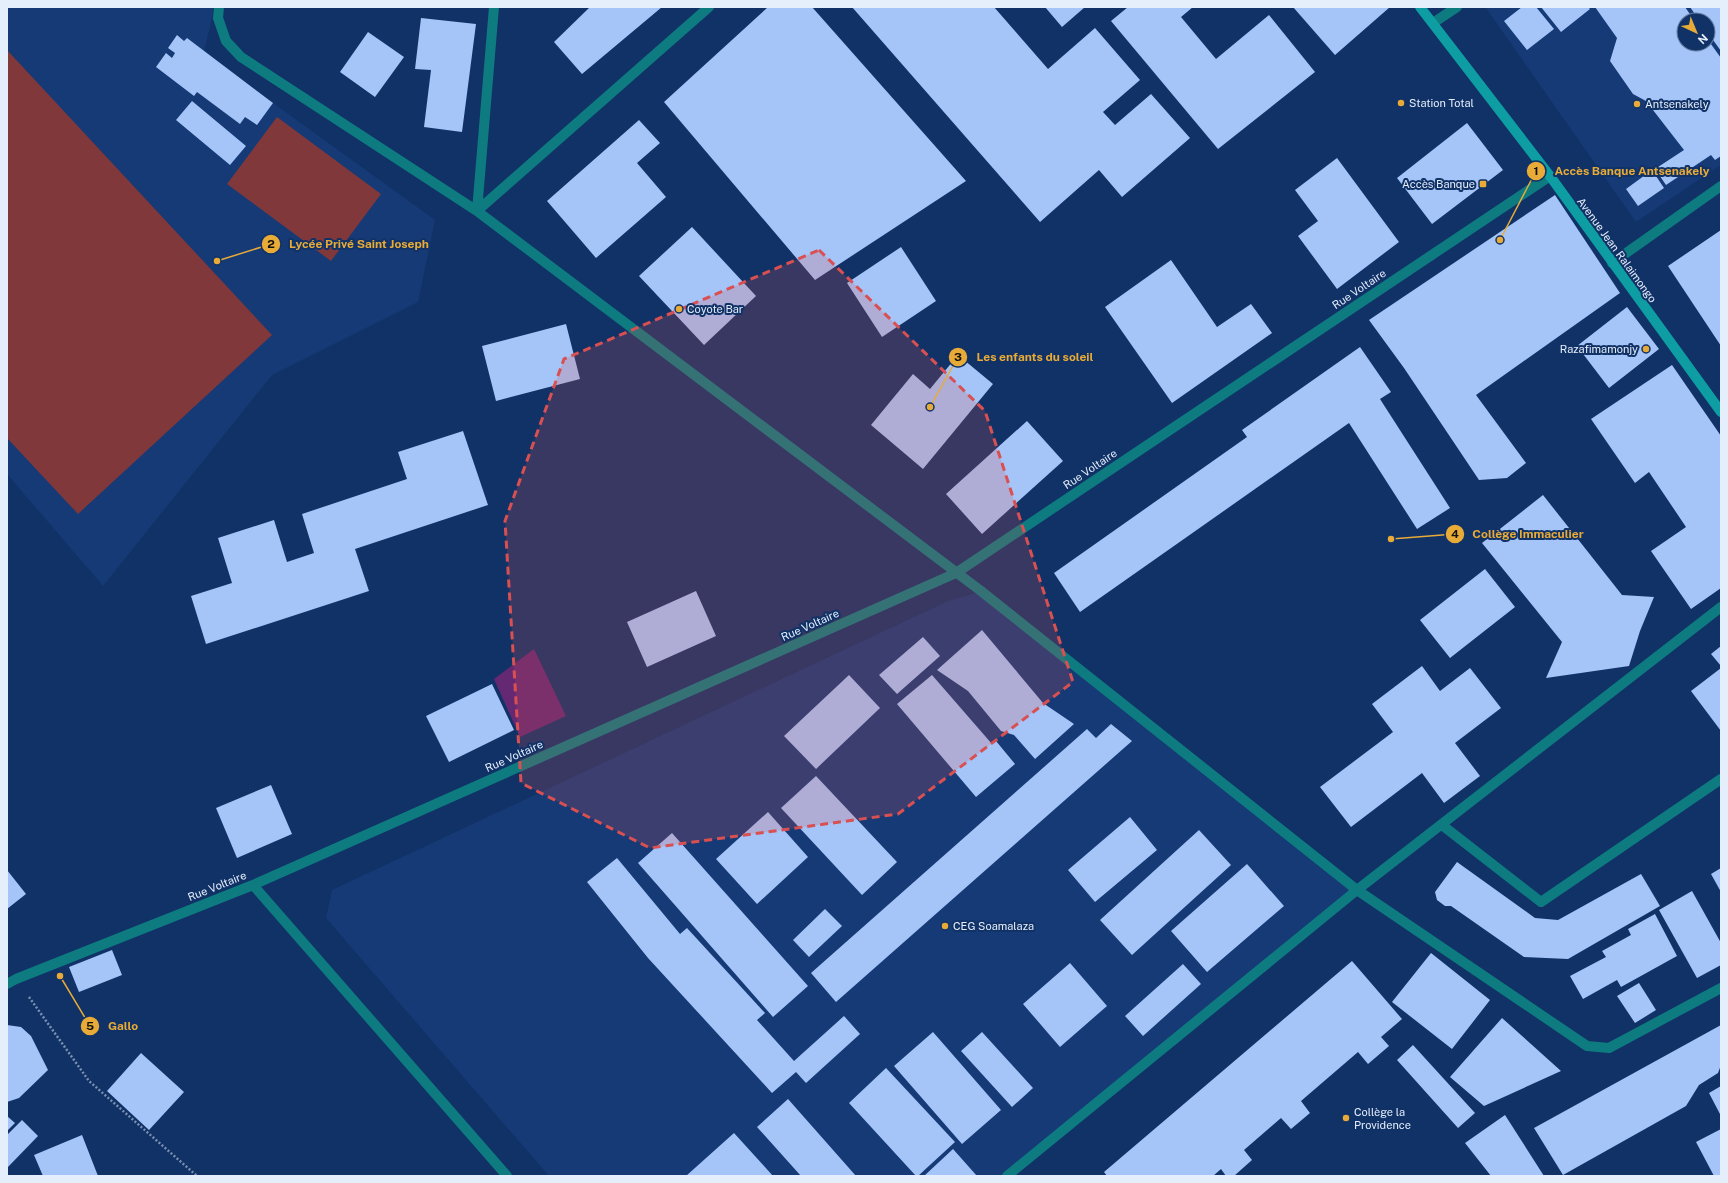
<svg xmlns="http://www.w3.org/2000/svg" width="1728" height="1183" font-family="'Public Sans',sans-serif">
<rect width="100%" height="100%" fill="#113267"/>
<path fill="#153a76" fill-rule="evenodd" d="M7,7H213L212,18L204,51L273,103L435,220L418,302L272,375L103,586L7,474Z
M1488,7H1721V165L1636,222L1486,8ZM1684,20H1708V44H1684Z
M981,591L1357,890L1007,1176H549L326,918L332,890L946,602Z"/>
<path fill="#80383b" d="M7,50L272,335L78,514L7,438Z
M277,117L381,194L331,261L227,184Z"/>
<path fill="#652873" d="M534,649L566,716L520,737L494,679Z"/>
<path fill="#a5c5f8" d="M590,7H662L582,74L554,42Z
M768,7H812L966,181L815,280L664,102Z
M852,7H994L1048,69L1095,28L1140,80L1103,112L1115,125L1151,94L1190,138L1122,197L1099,170L1040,222Z
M1045,7H1085L1062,27Z
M1128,7H1193L1181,17L1216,59L1269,15L1315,72L1218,149L1111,21Z
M1293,7H1390L1335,55Z
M1522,7H1536L1554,29L1527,50L1504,21Z
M1541,7H1588L1590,9L1561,32Z
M1595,7H1685L1694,20H1684V44H1708V40L1721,58V156L1715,160L1711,155L1666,185L1655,169L1684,150L1646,101L1633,94L1610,61L1617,38Z
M1690,7H1721V51L1708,33V20H1699Z
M421,18L476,24L462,132L424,127L431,70L415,69Z
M368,32L404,57L375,97L340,72Z
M177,35L184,41L187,38L273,103L257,125L245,117L240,124L197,92L194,96L156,67L166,53L172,58L175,53L168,48Z
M192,101L246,146L230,165L176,120Z
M639,120L660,143L637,163L666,197L596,258L547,201Z
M1467,123L1503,170L1432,224L1397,178Z
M1337,158L1399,242L1337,289L1298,236L1318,221L1295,190Z
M1652,170L1664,188L1638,206L1626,189Z
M1555,195L1620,293L1476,395L1526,463L1507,478L1479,480L1404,368L1369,320Z
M692,227L756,296L704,345L639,276Z
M1721,230V346L1668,266Z
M901,247L936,301L882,337L847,283Z
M1171,260L1217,327L1251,304L1272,333L1172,403L1105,307Z
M1627,307L1659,349L1609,388L1577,346Z
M566,324L580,379L496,401L482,346Z
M1360,347L1391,392L1380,399L1450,508L1417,529L1349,423L1080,612L1054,573L1247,437L1242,430Z
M958,355L993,384L923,469L871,425L913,374L930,389Z
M1672,365L1721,436V588L1691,609L1651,551L1686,527L1649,472L1635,483L1591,419Z
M1027,421L1063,461L982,534L946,494Z
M463,431L488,505L355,549L369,591L206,644L191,596L232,583L218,538L274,520L287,562L314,553L302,514L407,479L398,452Z
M1543,495L1622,595L1654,597L1640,631L1629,666L1546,678L1562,642L1482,543Z
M1485,569L1515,607L1450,658L1420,620Z
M696,591L716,636L647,667L627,622Z
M982,630L1043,703L1074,724L1035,759L1014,735L1001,731L968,691L937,670Z
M923,637L940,656L897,694L879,675Z
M1721,646V666L1711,654Z
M1422,666L1440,691L1470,668L1501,708L1455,743L1480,776L1444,803L1422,773L1351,827L1320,787L1393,732L1372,704Z
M1721,668V731L1691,691Z
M849,675L880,708L816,769L784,736Z
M932,675L992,744L996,741L1015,764L976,797L897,704Z
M492,684L514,730L449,762L426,716Z
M1111,724L1132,741L836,1002L811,973L1087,729L1096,738Z
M816,776L897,862L862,895L781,808Z
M271,785L292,834L237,858L216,808Z
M768,812L808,857L757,904L716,859Z
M1130,817L1157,850L1095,902L1068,870Z
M1199,830L1231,865L1132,955L1100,920Z
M672,833L808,986L773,1017L638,863Z
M617,858L680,934L687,928L765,1013L757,1020L794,1061L844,1016L860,1034L806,1083L796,1072L772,1093L648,958L587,882Z
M1457,862L1535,918L1558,920L1641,874L1660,906L1568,959L1524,957L1451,906H1445L1437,900L1435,892Z
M1247,864L1284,906L1207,972L1171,931Z
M1721,868V892L1711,874Z
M7,870L26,894L7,909Z
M1692,891L1721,943V965L1697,978L1659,910Z
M825,909L842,926L809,957L793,940Z
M1655,914L1677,956L1621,987L1617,980L1583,999L1570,976L1606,957L1602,951L1631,935L1628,929Z
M112,950L122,975L79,992L69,967Z
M1431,953L1490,1000L1452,1049L1392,1002Z
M1352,961L1402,1019L1381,1037L1389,1046L1368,1064L1358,1052L1301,1101L1310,1113L1291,1129L1281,1118L1244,1150L1252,1160L1234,1176H1226L1221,1169L1213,1176H1107L1104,1172Z
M1070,963L1107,1006L1060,1047L1023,1004Z
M1183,964L1201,984L1143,1036L1125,1016Z
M1639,983L1656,1010L1635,1023L1617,996Z
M1502,1018L1561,1071L1484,1106L1450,1077Z
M7,1025L21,1027L31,1036L48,1070L19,1098L7,1102Z
M1721,1025V1065L1718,1073L1699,1085L1686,1106L1563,1175L1534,1128Z
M933,1032L1001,1110L962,1144L894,1066Z
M982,1032L1033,1088L1012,1107L961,1051Z
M1413,1045L1475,1113L1458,1128L1397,1060Z
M141,1053L184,1092L149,1130L107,1091Z
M886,1068L955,1142L918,1176H916L849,1103Z
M1721,1086V1116L1709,1093Z
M788,1099L856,1176H801L757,1127Z
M1505,1115L1544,1176H1491L1465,1143Z
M7,1116L15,1123L7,1131Z
M22,1120L38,1136L7,1168V1135Z
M1721,1129V1176H1714L1696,1142Z
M734,1133L773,1176H686Z
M82,1135L98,1176H43L34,1155Z
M953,1149L977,1176H924Z"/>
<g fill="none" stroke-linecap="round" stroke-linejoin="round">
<path stroke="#7b90b1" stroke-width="2.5" stroke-dasharray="2 2" stroke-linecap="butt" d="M29,997L89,1081L197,1176"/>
<path stroke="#0d7b7f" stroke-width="10" d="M219,7L218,18L226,41L241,57L477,211L981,591L1357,890L1587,1046L1609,1048L1721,988
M1433,23L1457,7
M477,211L709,7
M477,211L494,7
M1612,263L1721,186
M1442,825L1541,902L1721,779
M253,885L507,1176
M7,984L16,979L253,885L956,573L1550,176
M1007,1176L1357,890L1721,607"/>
<path stroke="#0d9da3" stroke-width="10" d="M1420,7L1550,176L1721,412"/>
</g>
<path fill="#d95052" fill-opacity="0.2" stroke="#d95052" stroke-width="3" stroke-dasharray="8 5" stroke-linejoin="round" d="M819,250L985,411L1073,682L898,814L650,848L521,783L505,521L564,359Z"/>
<g fill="#e8ab37" stroke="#113267" stroke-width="1.5">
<circle cx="1401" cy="103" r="4"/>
<circle cx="1637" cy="104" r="4"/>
<rect x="1479" y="180" width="8" height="8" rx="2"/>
<circle cx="679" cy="309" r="4"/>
<circle cx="1646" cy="349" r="4"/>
<circle cx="945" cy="926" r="4"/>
<circle cx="1346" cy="1118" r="4"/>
</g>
<g text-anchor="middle" stroke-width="4" stroke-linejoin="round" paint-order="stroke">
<g font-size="11" fill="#e5eefb" stroke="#113267" text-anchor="start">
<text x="1409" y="107">Station Total</text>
<text x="1645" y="108">Antsenakely</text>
<text x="1475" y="188" text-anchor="end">Accès Banque</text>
<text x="687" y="313">Coyote Bar</text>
<text x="1638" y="353" text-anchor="end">Razafimamonjy</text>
<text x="953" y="930">CEG Soamalaza</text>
<text x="1354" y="1116">Collège la<tspan x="1354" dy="13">Providence</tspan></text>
</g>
<g font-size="11" fill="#e5eefb" stroke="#113267">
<text transform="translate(1617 250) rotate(54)" y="4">Avenue Jean Ralaimongo</text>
<text transform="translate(1359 289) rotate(-34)" y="4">Rue Voltaire</text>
<text transform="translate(1090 469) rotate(-34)" y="4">Rue Voltaire</text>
<text transform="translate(810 625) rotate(-24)" y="4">Rue Voltaire</text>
<text transform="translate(514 756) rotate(-24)" y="4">Rue Voltaire</text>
<text transform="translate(217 886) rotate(-22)" y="4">Rue Voltaire</text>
</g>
</g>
<path fill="none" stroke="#e8ab37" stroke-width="1.5" d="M1500 240L1536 171M217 261L271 244M930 407L958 357M1391 539L1455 534M60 976L90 1026"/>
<g fill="#e8ab37" stroke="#113267" stroke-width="1.5">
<circle cx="1500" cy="240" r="4"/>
<circle cx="217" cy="261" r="4"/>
<circle cx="930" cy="407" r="4"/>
<circle cx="1391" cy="539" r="4"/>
<circle cx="60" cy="976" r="4"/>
<circle cx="1536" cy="171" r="10"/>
<circle cx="271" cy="244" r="10"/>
<circle cx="958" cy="357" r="10"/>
<circle cx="1455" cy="534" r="10"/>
<circle cx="90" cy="1026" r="10"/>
</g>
<g font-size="12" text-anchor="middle" font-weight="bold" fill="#111">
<text x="1536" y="175">1</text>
<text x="271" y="248">2</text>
<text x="958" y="361">3</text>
<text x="1455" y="538">4</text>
<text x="90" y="1030">5</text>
</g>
<g font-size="12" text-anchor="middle" font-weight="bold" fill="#e8ab37" stroke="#113267" stroke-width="4" stroke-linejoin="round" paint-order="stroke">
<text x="1632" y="175">Accès Banque Antsenakely</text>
<text x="359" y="248">Lycée Privé Saint Joseph</text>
<text x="1035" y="361">Les enfants du soleil</text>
<text x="1528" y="538">Collège Immaculier</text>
<text x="123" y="1030">Gallo</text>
</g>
<rect width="1728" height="1183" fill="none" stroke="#e5eefb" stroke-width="16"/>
<g transform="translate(1696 32) rotate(136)"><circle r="19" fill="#113267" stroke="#667da2"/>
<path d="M0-3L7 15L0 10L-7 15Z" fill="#e8ab37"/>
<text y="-6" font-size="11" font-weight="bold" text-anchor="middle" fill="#e5eefb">N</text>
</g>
</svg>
